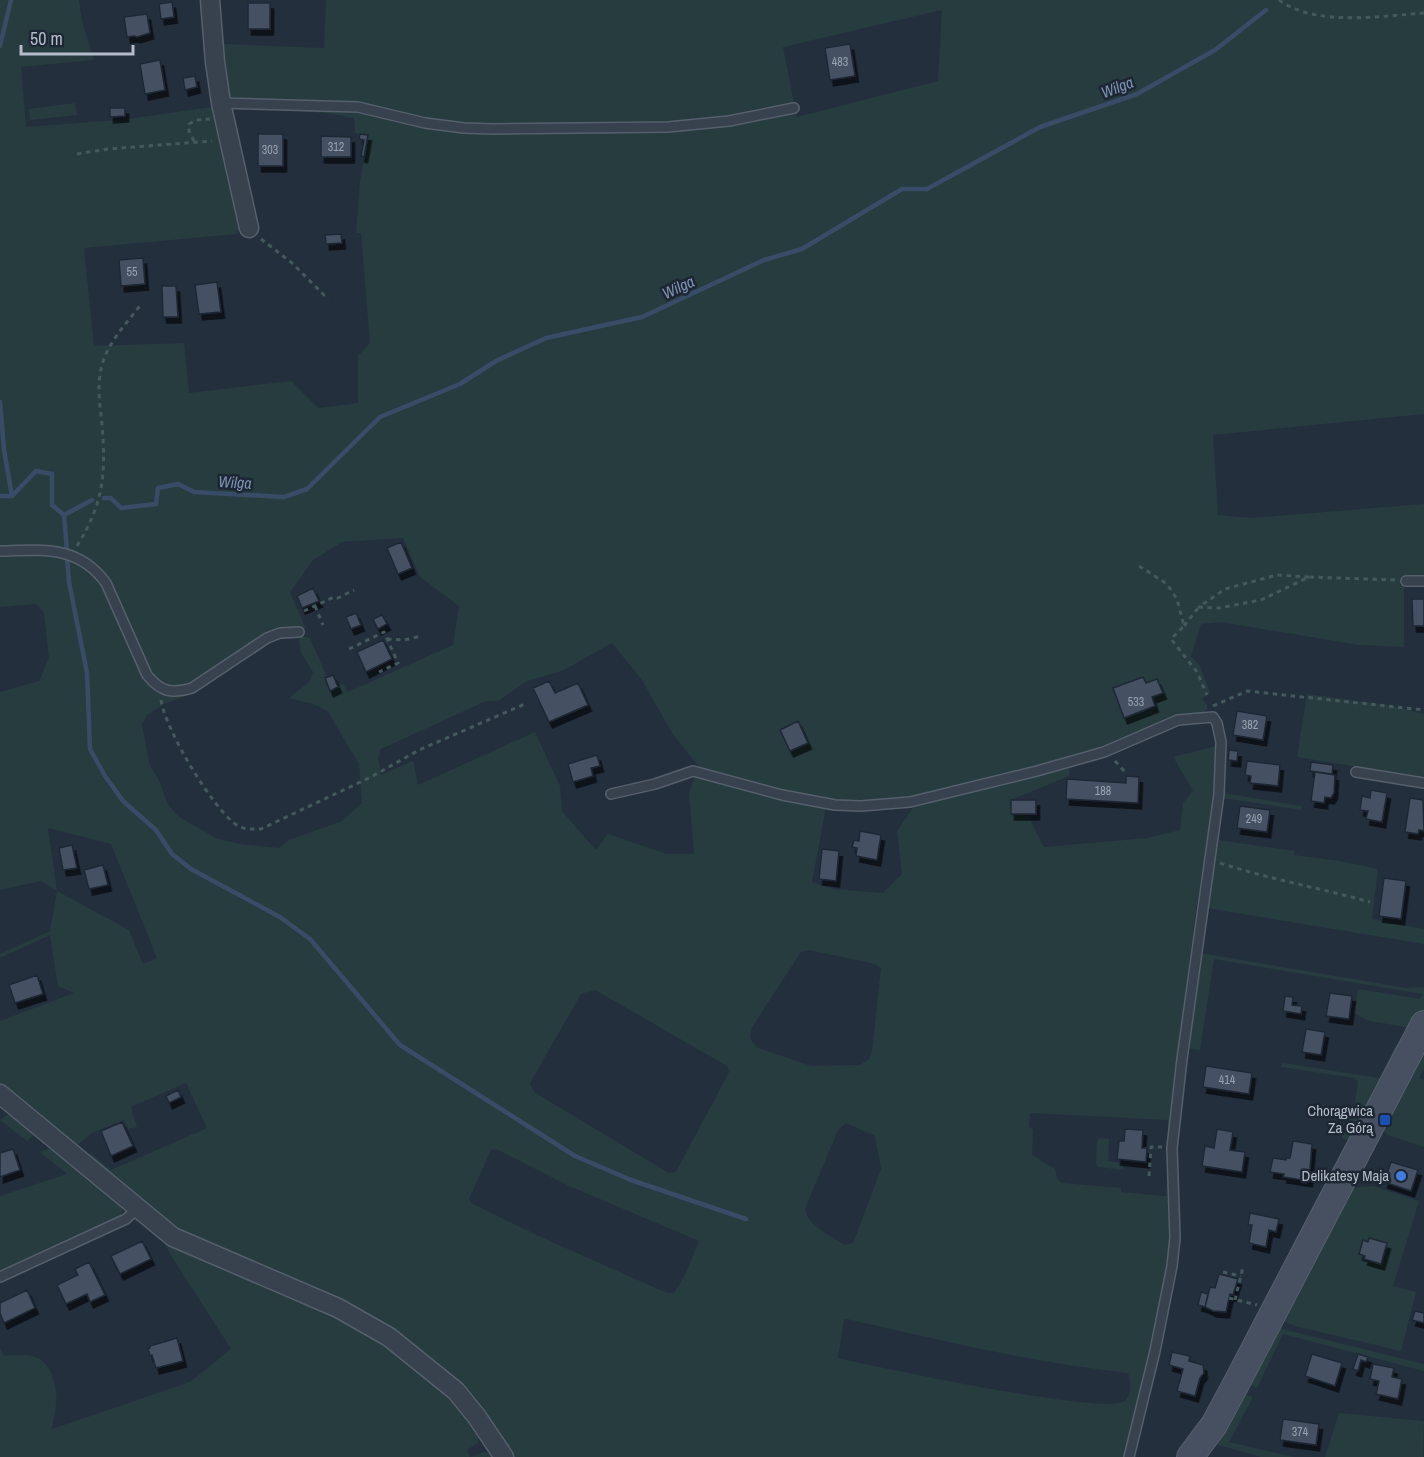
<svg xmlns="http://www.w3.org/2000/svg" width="1424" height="1457" font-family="'Archivo Narrow',sans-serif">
<defs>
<filter id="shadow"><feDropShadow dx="3.5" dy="6" stdDeviation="0" flood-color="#0009"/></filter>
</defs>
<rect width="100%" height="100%" fill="#242f3e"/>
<path fill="#263c3f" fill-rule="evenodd" d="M0,0H79L82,21L94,60L21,67L26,127L128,119L212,107L207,70L212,74L217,106L242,213V221L237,234L84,248L94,346L184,343L189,393L291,381L318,408L358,403V356L370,343L361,233H356L360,181L368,136L355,133L354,118L326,113L253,108L360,111L428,127L456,131L687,129L796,112L797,117L938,81L942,10L783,47L794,103L724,118L678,122L493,126L450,123L417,118L361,104L258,100L224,96L218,39L224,40L225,44L324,48L326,0H1424V414L1213,435L1218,515L1250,518L1424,504V576H1401L1400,585H1404V647L1359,645L1222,622L1201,624L1191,656L1200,666L1210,693L1202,699L1207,705V709L1204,712L1179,716L1104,749L1036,770L899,799L864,802L824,799L766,787L700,768L672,733L642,680L612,643L562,671L527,681L498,701H486L381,749L378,757L381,775L413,761L418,785L535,732L560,786L562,811L596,850L608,834L667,854H694L689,793L695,776L826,807L812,882L834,889L883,893L902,874L897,831L915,805L1070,766L1069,776L1011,800V814H1027L1044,847L1147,838L1180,830L1183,803L1193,791L1173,757L1216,746L1214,796L1195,917L1177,1069L1169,1154V1172H1167L1168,1120L1030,1113L1029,1126L1033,1130L1032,1155L1055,1169L1057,1178L1062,1183L1121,1188V1192L1166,1196L1167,1183L1170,1184L1171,1222L1168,1269L1160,1316L1125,1457H514C498,1434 482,1408 462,1388C421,1346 369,1313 315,1290C270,1270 219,1257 177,1230C146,1209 117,1183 88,1160L91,1154L111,1170L207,1128L186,1083L131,1107L137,1127L128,1129L124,1120L92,1133L73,1149L0,1088V1021L74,993L58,986L50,935L0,958V954L50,931L57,891L41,881L0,890V692L39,681L49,658L44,613L36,604L0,607ZM403,538L420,577L459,606L453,645L348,692L343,684L330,690L325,678L327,677L310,638C264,626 225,673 187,693C168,696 156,693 144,678L106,593L97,578L88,568L80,564L79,556L92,562L109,583L149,672C162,686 171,689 189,685L264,635L288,628L306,629L290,592L313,560L342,542ZM299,638L301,653L313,672L309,682L289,698L316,705L328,712L359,764L362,803L342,821L289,840L279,848L239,844L216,838L178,816L167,803L159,780L150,766L142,725L147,715L164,704L188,695L264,646L281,639ZM48,828L111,844L157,958L143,964L129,930L57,891ZM809,950L875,964L881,968L872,1051L869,1059L860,1065L811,1066L756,1047L750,1038L752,1027L801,952ZM595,990L727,1066L729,1072L676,1172L669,1173L534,1092L530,1083L581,994ZM846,1123L875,1136L881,1169L853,1243L845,1245C832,1236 807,1226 805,1209L838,1130ZM496,1149L569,1186L699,1241L685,1275L674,1293H667L541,1237L471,1203L469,1199L491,1150ZM847,1319C940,1340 1034,1363 1128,1373C1131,1382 1133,1396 1123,1402C1099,1414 876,1367 838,1358L844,1320Z
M75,103L77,115L30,120L29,109Z
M1307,694L1388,705L1424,714V778L1297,757Z
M1224,793L1301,806V810L1223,798Z
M1219,840L1295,851L1294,855L1340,861L1378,869L1372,919L1424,929V944L1207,908Z
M1201,953L1406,988L1424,987V1011L1413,1031L1406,1027L1369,1021L1354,1013L1358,989L1420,999L1423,994L1214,959L1200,1050L1186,1048Z
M1391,1042L1404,1047L1354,1142L1342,1138L1355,1103L1358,1081L1354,1078L1281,1067L1283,1063L1379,1078L1396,1045Z
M1424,1042V1068L1419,1078L1424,1080V1147L1388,1135L1384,1132V1128L1388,1129L1393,1118L1390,1116Z
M12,1112L36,1132L27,1141L0,1120Z
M1099,1138L1109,1139L1108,1161L1121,1163L1124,1169L1122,1170L1098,1167L1096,1163L1097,1141Z
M53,1147L124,1204L121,1215L116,1219L0,1273V1196L67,1174L40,1152Z
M1373,1186L1419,1201L1393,1286L1416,1292L1401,1351L1295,1326L1286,1322L1283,1317L1348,1191L1360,1187Z
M162,1238L311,1303L366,1331L451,1393L479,1431L478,1443L467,1450L470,1457C481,1453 488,1448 498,1457H0V1348L4,1356C14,1355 28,1354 38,1358C53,1366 58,1390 56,1405C55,1413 53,1422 52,1429L190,1382L231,1349L170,1254Z
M1278,1328L1424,1364V1371L1283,1334L1257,1388L1250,1384Z
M1248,1395L1253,1397L1229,1442L1294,1457H1261L1219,1445L1216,1441L1239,1396Z
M1339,1413L1424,1421L1423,1457H1325Z"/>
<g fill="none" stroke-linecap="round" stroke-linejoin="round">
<path stroke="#394c67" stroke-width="4.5" d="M0,46L11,0
M0,402L4,450L12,496
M0,496H12L36,471L52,474V505L64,515
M104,498H111L121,508L156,504L158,488L178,484L194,492L284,497L307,489L380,417L460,384L496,361L546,338L642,317L764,260L802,249L902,189H927L1040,127L1137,94L1215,50L1266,10
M64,515L67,550
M64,515L92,500
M67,558L69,582L87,673L90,749L105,776L123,801L156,830L172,854L191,869L280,917L310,939L400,1045L575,1156L631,1180L746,1219"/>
</g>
<path fill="#455162" stroke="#1f2835" stroke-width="1.5" filter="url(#shadow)" d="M172,2L174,17L161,19L159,4Z
M248,3H270V29H248Z
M147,14L150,33L137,37L134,36L127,37L124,17Z
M850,44L855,76L830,80L825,48Z
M160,60L165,90L145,94L140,64Z
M195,76L197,87L185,90L183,78Z
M110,108H125V116L110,117Z
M258,134H283V166H258Z
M360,134L368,135L364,157L361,156L364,140L359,139Z
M321,136L351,137V157H321Z
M341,234L342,243L326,244L325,235Z
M143,258L145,284L121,286L119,260Z
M217,282L221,312L199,314L195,285Z
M162,286H176L178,317H163Z
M401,542L412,568L398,574L387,548Z
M313,588L319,601L302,608L297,596Z
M1412,599H1424V626H1413Z
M356,613L361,625L351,629L346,617Z
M382,615L387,624L378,629L373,619Z
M383,640L392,659L366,672L357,652Z
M333,675L338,687L330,691L325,678Z
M1143,677L1146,683L1157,679L1163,693L1152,697L1155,706L1124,718L1113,688Z
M549,681L555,693L578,683L588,705L549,722L533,688Z
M1237,711L1267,716L1263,740L1233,735Z
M798,721L808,743L790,751L780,730Z
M1229,750L1238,751L1237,761L1228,760Z
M597,755L600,766L591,768L593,776L573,782L568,764Z
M1247,761L1280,765L1278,786L1250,783L1251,776L1245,775Z
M1311,762L1333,765L1332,774L1310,771Z
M1315,772L1335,775L1334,793L1331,798L1325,797L1324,803L1311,801Z
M1126,776L1139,777L1138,803L1066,799L1067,779L1126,783Z
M1371,790L1387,793L1382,822L1366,819L1368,811L1360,810L1362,796L1370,798Z
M1410,798L1423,800L1424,831L1419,830L1418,834L1405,832Z
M1011,800H1036V814H1011Z
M1240,806L1270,810L1267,832L1237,828Z
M860,831L881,835L877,860L856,856L857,848L852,847L854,840L859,841Z
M72,845L77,868L63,870L59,848Z
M822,849L839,851L836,881L819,879Z
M103,865L108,885L89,889L84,870Z
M1384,878L1406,881L1401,919L1379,916Z
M37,975L43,994L15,1003L9,985Z
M1330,993L1352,996L1349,1019L1326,1016Z
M1285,996L1293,997L1292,1005L1302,1006L1301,1014L1283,1011Z
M1306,1029L1325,1032L1321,1055L1302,1052Z
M1206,1066L1252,1073L1249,1094L1203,1087Z
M178,1090L181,1097L169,1103L166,1096Z
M122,1122L133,1146L111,1156L101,1131Z
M1125,1129L1143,1130L1142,1148H1147L1146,1162L1117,1159L1119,1141H1124Z
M1217,1129L1233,1132L1230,1150L1245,1152L1242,1172L1202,1166L1205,1146L1214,1148Z
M1293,1141L1312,1144L1309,1181L1283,1177L1284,1174L1270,1172L1273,1158L1286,1160V1158H1290Z
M13,1149L20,1170L0,1177V1153Z
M1391,1162L1418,1170L1411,1191L1384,1182Z
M1250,1213L1279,1219L1276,1232L1269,1230L1266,1247L1249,1243L1252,1225H1248Z
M1369,1238L1387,1243L1381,1264L1364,1259L1365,1256L1359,1254L1363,1240L1368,1242Z
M142,1241L151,1259L120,1274L111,1256Z
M89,1262L105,1295L90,1302L87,1294L66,1304L57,1285L78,1275L75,1269Z
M1219,1274L1238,1279L1233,1295L1230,1294L1226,1312L1213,1311L1205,1307L1210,1287L1215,1288Z
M27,1290L35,1308L4,1323L0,1313V1303Z
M1201,1292L1208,1294L1205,1307L1198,1305Z
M1415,1311L1424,1313V1323L1412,1320Z
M177,1338L183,1361L156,1368L152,1355L150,1356L148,1349L150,1348V1346Z
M1172,1352L1190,1356L1189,1361L1203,1365L1204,1373L1200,1378L1195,1396L1177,1391L1183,1369L1169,1365Z
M1312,1354L1342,1363L1335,1386L1305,1376Z
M1358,1354L1368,1357L1366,1362L1361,1360L1358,1371L1353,1369Z
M1373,1364L1394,1368L1392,1377L1402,1379L1398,1399L1376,1394L1379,1381L1370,1379Z
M1283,1419L1319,1424L1316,1445L1280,1440Z"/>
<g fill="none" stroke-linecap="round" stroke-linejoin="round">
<defs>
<path id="lane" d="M221,103L358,107L425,123L464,128L493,129L668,127L729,121L794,108
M0,551C43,550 78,545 106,583L147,675C161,692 171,694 192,688L267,638L280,633L299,632
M1406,581H1424
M1356,772L1424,783
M611,794L655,784L693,771L782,795L835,805L861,806L910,802L1037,771L1104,752L1178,720L1213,717L1217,723L1221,742L1219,794L1182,1059L1172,1148L1175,1238L1172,1266L1155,1351L1129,1457
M0,1277L126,1219L137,1209"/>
<path id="street" d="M210,0L215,62L221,103L249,228
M0,1094L173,1237L338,1308L389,1337L456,1391L477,1417L504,1457"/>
<path id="secondary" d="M1190,1457L1214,1425L1236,1384L1424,1024"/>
</defs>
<use href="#lane" stroke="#565f6c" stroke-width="12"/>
<use href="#street" stroke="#565f6c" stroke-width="21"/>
<use href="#secondary" stroke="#565f6c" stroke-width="28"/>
<path stroke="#44595c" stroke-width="3" stroke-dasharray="4.5 4.5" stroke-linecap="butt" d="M1279,0C1316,27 1381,16 1424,13
M194,141L189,131V124L196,120L210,119
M77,154L108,149L212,141
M261,239L292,263L328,299
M77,546C104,502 106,474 102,424C100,406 97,386 101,369C106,344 127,323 142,303
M1139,566L1167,584L1177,599L1184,626L1171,639L1197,672L1207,695
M1309,577L1277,575L1225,589L1199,607L1219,608L1261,600L1309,577L1395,580
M315,606L323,625
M304,611L334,597L338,598L354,590
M1184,626L1199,607
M387,639L404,640L421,636
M349,649L384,632L398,663L379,672
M161,700C165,729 213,810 238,826C245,830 253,829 261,829L371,777L419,750L525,704
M1213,706L1247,691L1424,710
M1115,761L1127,774
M1220,863C1269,879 1320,888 1370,902
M1149,1176L1151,1147H1162
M1223,1272L1241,1276
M1229,1298L1257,1305
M1235,1300L1243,1267"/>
<use href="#lane" stroke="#38414e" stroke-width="9"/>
<use href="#street" stroke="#38414e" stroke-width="18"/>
<use href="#secondary" stroke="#465061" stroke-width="26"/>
</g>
<rect fill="#1a4fb4" stroke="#1d2633" stroke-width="2" x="1379" y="1114" width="12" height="12" rx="3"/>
<circle fill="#3f7fe0" stroke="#1d2633" stroke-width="2" cx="1401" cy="1176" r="6"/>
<g text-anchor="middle" stroke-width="5" stroke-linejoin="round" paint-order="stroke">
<g font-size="12" fill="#98a1af">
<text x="840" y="66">483</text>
<text x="336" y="151">312</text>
<text x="270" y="154">303</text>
<text x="132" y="276">55</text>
<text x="1136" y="706">533</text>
<text x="1250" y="729">382</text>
<text x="1103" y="795">188</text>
<text x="1254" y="823">249</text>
<text x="1227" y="1084">414</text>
<text x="1300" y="1436">374</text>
</g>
<g font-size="15" fill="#b4bcc9" stroke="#1d2633" text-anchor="end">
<text x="1373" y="1116">Chorągwica<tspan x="1373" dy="17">Za Górą</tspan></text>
<text x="1389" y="1181">Delikatesy Maja</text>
</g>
<g font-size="16" font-style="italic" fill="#7c92b1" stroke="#1d2633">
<text transform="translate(1117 87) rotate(-21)" y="6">Wilga</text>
<text transform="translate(678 287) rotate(-25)" y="6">Wilga</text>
<text transform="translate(235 482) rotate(3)" y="6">Wilga</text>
</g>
</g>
<path d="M21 45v9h112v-9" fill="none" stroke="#b4bcc9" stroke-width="3"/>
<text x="30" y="45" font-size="18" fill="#b4bcc9" stroke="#1d2633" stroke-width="4.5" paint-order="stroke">50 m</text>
</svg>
